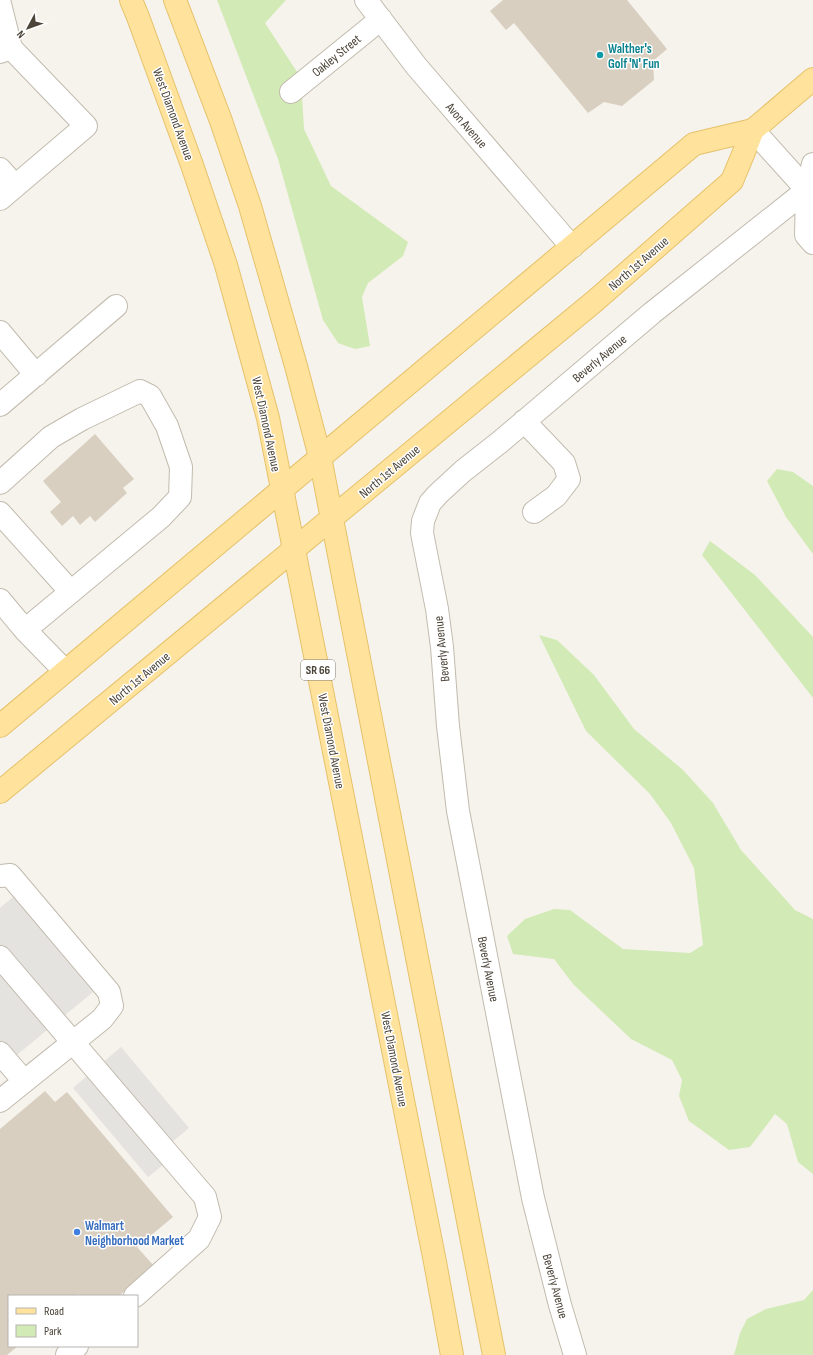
<svg xmlns="http://www.w3.org/2000/svg" width="813" height="1355" font-family="'Sofia Sans Condensed',sans-serif">
<rect width="100%" height="100%" fill="#f6f3ec"/>
<path fill="#d2eab5" d="M217,0H286L265,23L301,78L304,129L331,186L408,242L403,256L368,283L362,297L370,346L355,349L338,343L323,320L278,159Z
M777,469L793,472L813,486V554L786,517L767,481Z
M710,541L755,575L813,637V698L702,555Z
M539,635L557,640L594,675L634,729L683,770L713,803L741,850L795,910L813,919V1174L798,1162L787,1124L775,1114L750,1147L729,1150L689,1121L679,1096L682,1080L672,1060L631,1039L573,984L554,959L513,954L507,936L525,919L554,909L570,910L623,949L690,953L703,945L694,868L671,823L650,794L586,731Z
M813,1290V1355H734L740,1333L747,1319L766,1309L804,1300Z"/>
<path fill="#e5e3e0" d="M13,897L93,992L0,1069V908Z
M121,1047L189,1128L155,1156L163,1165L148,1177L73,1088Z"/>
<path fill="#d8cfc1" d="M503,0H627L667,49L653,61L654,80L622,106L604,102L588,113L514,23L506,30L490,11Z
M95,434L134,479L123,488L127,493L95,522L90,516L80,525L73,516L62,526L50,512L61,502L43,481Z
M45,1091L55,1102L67,1092L173,1217L137,1247L154,1266L119,1296H80L78,1294L76,1296H9V1346H18L7,1355H0V1129Z"/>
<g fill="none" stroke-linecap="round" stroke-linejoin="round">
<defs>
<path id="minor" d="M366,0L417,67L572,247
M0,4L11,48
M0,52L11,48L86,126L0,199
M291,92L381,19
M813,164L807,190L806,235L813,243
M0,169L15,186
M0,332L36,375
M0,405L116,306
M524,421L564,463L569,479L556,496L534,512
M0,483L51,437L82,419L140,391L150,396L167,426L181,467L180,497L161,517L25,630
M0,513L71,592
M0,600L25,630L65,671
M0,876L10,875L109,992L112,1006L102,1019L0,1101
M0,957L205,1197L210,1217L199,1239L135,1296
M0,1053L24,1081
M67,1355L77,1346
M575,1355L560,1305L533,1198L458,811L448,726L442,647L437,609L422,533L423,521L430,503L438,494L463,471L500,442L652,313L807,190L753,130"/>
<path id="major" d="M131,0L138,17L192,165L226,265L268,418L435,1262L452,1355
M175,0L221,121L250,206L296,366L320,457L494,1355
M0,726L694,144L753,130
M0,792L596,300L732,181L753,130L813,79"/>
</defs>
<use href="#minor" stroke="#c2bbae" stroke-width="24"/>
<use href="#major" stroke="#e6c16a" stroke-width="24"/>
<use href="#minor" stroke="#fff" stroke-width="22"/>
<use href="#major" stroke="#ffe39c" stroke-width="22"/>
</g>
<circle fill="#0f9aa8" stroke="#fff" stroke-width="1.5" cx="600" cy="55" r="4"/>
<circle fill="#3f7fe0" stroke="#fff" stroke-width="1.5" cx="77" cy="1232" r="4"/>
<g text-anchor="middle" stroke-width="3" stroke-linejoin="round" paint-order="stroke">
<rect fill="#fff" stroke="#817c74" stroke-width="1" x="301" y="660" width="34" height="20" rx="3"/>
<g font-size="12" font-weight="bold" fill="#4b4439">
<text x="318" y="674">SR 66</text>
</g>
<g font-size="13" font-weight="bold" fill="#0d838f" stroke="#fff" text-anchor="start">
<text x="608" y="53">Walther's<tspan x="608" dy="15">Golf 'N' Fun</tspan></text>
</g>
<g font-size="13" fill="#4b4439" stroke="#fff">
<text transform="translate(336 55) rotate(-39)" y="5">Oakley Street</text>
<text transform="translate(174 114) rotate(70)" y="5">West Diamond Avenue</text>
<text transform="translate(467 125) rotate(49)" y="5">Avon Avenue</text>
<text transform="translate(638 263) rotate(-41)" y="5">North 1st Avenue</text>
<text transform="translate(599 358) rotate(-40)" y="5">Beverly Avenue</text>
<text transform="translate(267 424) rotate(78)" y="5">West Diamond Avenue</text>
<text transform="translate(389 471) rotate(-40)" y="5">North 1st Avenue</text>
<text transform="translate(441 649) rotate(-96)" y="5">Beverly Avenue</text>
<text transform="translate(139 678) rotate(-40)" y="5">North 1st Avenue</text>
<text transform="translate(332 741) rotate(79)" y="5">West Diamond Avenue</text>
<text transform="translate(489 969) rotate(79)" y="5">Beverly Avenue</text>
<text transform="translate(395 1059) rotate(79)" y="5">West Diamond Avenue</text>
<text transform="translate(556 1286) rotate(75)" y="5">Beverly Avenue</text>
</g>
<g font-size="13" font-weight="bold" fill="#366cbe" stroke="#fff" text-anchor="start">
<text x="85" y="1230">Walmart<tspan x="85" dy="15">Neighborhood Market</tspan></text>
</g>
</g>
<rect x="8" y="1295" width="130" height="52" fill="#ffffff" stroke="#b7b4b0"/>
<rect x="16" y="1308" width="20" height="6" fill="#ffe39c" stroke="#b7b4b0"/>
<text x="44" y="1315" font-size="12" fill="#4b4439">Road</text>
<rect x="16" y="1325" width="20" height="12" fill="#d2eab5" stroke="#b7b4b0"/>
<text x="44" y="1335" font-size="12" fill="#4b4439">Park</text>
<g transform="translate(28 28) rotate(229)" stroke="#ffffff" stroke-width="3" paint-order="stroke">
<path d="M0-3L7 15L0 10L-7 15Z" fill="#4b4439"/>
<text y="-6" font-size="11" font-weight="bold" text-anchor="middle" fill="#4b4439">N</text>
</g>
</svg>
